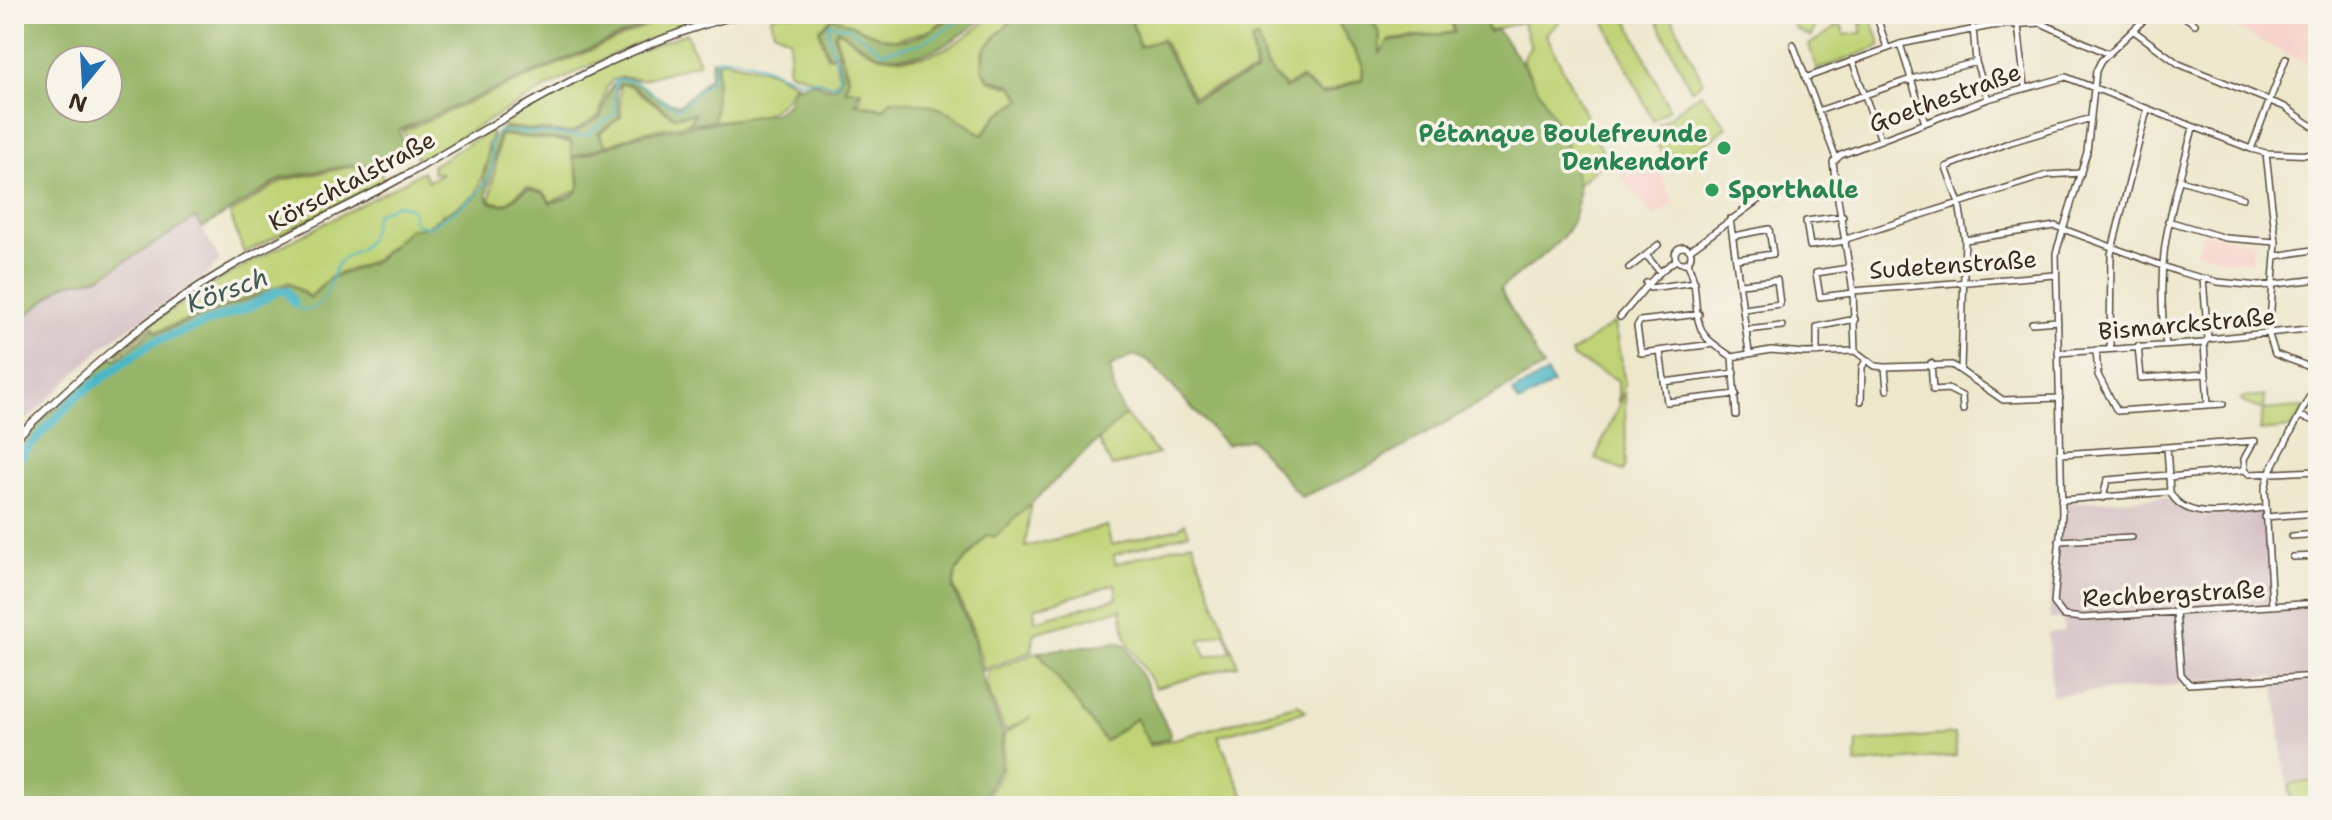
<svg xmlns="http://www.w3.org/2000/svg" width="2332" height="820" font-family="'Shantell Sans',sans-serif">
<rect width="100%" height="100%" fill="#f7f3e8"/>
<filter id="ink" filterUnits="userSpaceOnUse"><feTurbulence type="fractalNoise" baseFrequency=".0125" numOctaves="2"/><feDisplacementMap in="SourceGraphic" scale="16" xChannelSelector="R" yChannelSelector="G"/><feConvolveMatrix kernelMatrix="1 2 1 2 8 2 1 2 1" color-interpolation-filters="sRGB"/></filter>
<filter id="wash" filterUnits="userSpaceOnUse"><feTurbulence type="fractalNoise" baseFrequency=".006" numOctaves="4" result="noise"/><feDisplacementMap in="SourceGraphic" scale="32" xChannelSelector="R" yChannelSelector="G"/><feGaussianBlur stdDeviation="1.8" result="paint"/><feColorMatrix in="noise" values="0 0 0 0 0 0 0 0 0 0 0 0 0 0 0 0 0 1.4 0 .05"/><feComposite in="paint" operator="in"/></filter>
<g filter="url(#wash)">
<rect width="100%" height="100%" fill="#ede7cc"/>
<path fill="#f7d0ca" d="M2241,14L2284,17L2302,14L2318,28V69L2235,28Z
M1647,153L1660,171L1673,203L1655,217L1620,175Z
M2203,233L2254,242L2252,261L2226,260L2196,251Z"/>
<path fill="#d2bec2" d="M196,218L220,260L210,272L106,344L14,432V320L23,318L64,285L100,277Z
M2166,497L2186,510L2204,516L2266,511L2275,608L2318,606V777L2286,784L2274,676L2197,681L2187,677L2177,685L2052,695L2048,633L2063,632V619H2049L2059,503Z"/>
<path fill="#bfd376" stroke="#7d7e4a" stroke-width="2" fill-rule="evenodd" d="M675,14H724C613,44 516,104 419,161L403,131Z
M781,14H952L931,30L888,41L833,17L819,30L827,57L834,55L839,76L837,83L828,85L788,71L790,39L774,31L771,17Z
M994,14H1016C1000,39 969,45 988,80L1012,87L1021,99L996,116L983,134C946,113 935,102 891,100L884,108L856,103L861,99V90H846L849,78L836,36L837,30C850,38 866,53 881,56C927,66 960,44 994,14Z
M1130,14H1357L1338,23L1362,65V78L1322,94L1301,78L1285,87L1266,66L1257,37L1251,40L1255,72C1232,78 1216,90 1193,96L1162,39L1140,46Z
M1369,14H1449L1454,32L1389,40L1380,55V33Z
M1484,14H1567L1546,34L1606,158L1578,185L1559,133L1522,59L1531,46L1522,22L1488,31Z
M1601,14H1625L1669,108L1653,121Z
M1654,14H1670L1703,82L1691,90Z
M1792,14H1820L1811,37L1795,29Z
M1871,18L1881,46L1817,70L1809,45L1841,24L1845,35L1862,33L1860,24Z
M686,33L699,63L641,80L623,77L612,80L606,89L599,116L571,133L505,127L502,123L609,63Z
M724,60L772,71L797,84L792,86C779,119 746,118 714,121L718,62Z
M620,84L629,85L673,117L694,114L688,124L641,132L606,146L600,133L621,117Z
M1701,93L1727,127L1674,167L1648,133Z
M489,131L492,135L487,145L488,158L476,194L424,229L410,228L375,260L330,277L310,297L289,282L157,331L152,326L117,354L115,351C209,275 319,230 423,171L428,181L443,173H433L432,166Z
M500,135L570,142C571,158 581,174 578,190L551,202L545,193L527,187C512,194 510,211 490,200Z
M351,167L378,168L384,181L244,253L230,214L284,180Z
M1614,323L1625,383L1618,403V380L1573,358L1571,353Z
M1625,392L1626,466L1623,471L1595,458Z
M2265,396L2264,410L2304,407L2292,428L2260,431L2263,410L2242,402L2241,398Z
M1125,415L1158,454L1112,467L1098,439Z
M1031,503L1025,547L1107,526L1111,545L1179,528L1185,523L1189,533L1114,555L1115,564L1192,542L1238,665L1155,688L1126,639L1121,609L1034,633L1032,651L984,670L975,635L954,587L956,571L987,534L995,537ZM1115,584L1117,598L1035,621L1034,608ZM1225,632L1231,651L1206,657L1200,640Z
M1038,652L1105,741L1137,718L1150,746L1298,704L1306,711L1218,736L1248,806H982L1002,770L1005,734L1031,717L1005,731L986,684L987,672Z
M1955,734L1956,756L1856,764L1857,742Z
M2318,779V806H2292L2289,785Z"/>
<path fill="#97b567" stroke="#697042" stroke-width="2" fill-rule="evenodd" d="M14,14H672L399,130L405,149L380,165H351L283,178L202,228L196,218L100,277L64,285L23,318L14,320ZM60,60H108V108H60Z
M955,14H988C958,40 922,64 881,55C866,52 850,36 837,29L834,35L839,51L828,56L820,30L833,17C889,40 900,55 955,14Z
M1018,14H1129L1139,47L1161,40L1193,99C1216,92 1233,80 1256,73L1252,41L1258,39L1266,66L1285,89L1301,80L1322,95L1363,79V64L1339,24L1358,14H1369L1379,33L1380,54L1388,42L1455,33L1450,14H1483L1488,32L1497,30C1529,69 1570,136 1578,187C1580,201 1575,215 1569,228C1559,247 1518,273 1500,289L1543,367L1355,474L1301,497L1251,439L1226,445L1149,361L1134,355L1110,367L1115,394L1125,415L995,537L987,535L956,571L953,589L973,636L984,685L1003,734L999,769L979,806H14V460L17,456L14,446L111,356L117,359L153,329L157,333L290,284L310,298L329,279L376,261L410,228C426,230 431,224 443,214C453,208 469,204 477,195C493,176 479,142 503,128L571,134L601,117C619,39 640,101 680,105L710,77L712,60L717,62L714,121L688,124L695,113L674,116L630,84L620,83L616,91L620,117L598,133L606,146L572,157L571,141L499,134L487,194L489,201C509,212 512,196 528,189L544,193L550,203C583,195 585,189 573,159L642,134L775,113L787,104L794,87L814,82L826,88L838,86L841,76L837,54L840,52L848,79L845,90H860L855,104L884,109L891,100C910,102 929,103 946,111C958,117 971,128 983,135L997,116L1022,99L1012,85L990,79L982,68L986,47Z
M1117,642L1126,645L1170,733L1169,738L1149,744L1136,718L1105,741L1038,652Z"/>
<path fill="#4bb7c6" stroke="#437072" stroke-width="2" d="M1547,373L1553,384L1519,403L1513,392Z"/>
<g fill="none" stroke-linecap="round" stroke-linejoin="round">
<path stroke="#4bb7c6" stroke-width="2" d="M294,303L298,309C326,315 328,284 336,267C343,255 351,255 361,248C371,240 373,225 376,214L398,204L412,209L414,223L429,227C459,206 504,190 490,144L498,131L585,136L615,114V81C643,73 656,105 680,107L712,79L716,59C747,53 773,74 801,81C805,82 810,80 814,80C824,81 827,86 838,84C844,63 824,44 829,24L848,27L883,52L922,43L971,14"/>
<path stroke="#4bb7c6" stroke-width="9" d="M14,463L76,397L151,343L251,306L278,291H287L294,303"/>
</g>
</g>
<g filter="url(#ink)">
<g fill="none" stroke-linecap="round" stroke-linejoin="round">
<defs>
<path id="minor" d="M1876,14L1887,48
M2039,14L2041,23
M2150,14L2101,61L2096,71L2087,152L2056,253L2062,514L2054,603L2064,616L2083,618L2318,603
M2180,14L2195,24
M2018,25L2025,87
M1973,28L1976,62L1988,99
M2134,31L2179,64L2285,107L2318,130
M1793,44L1836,158
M1900,44L1925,123
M1852,60L1881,140
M1805,78L1900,44L1991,26L2041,23L2109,54
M1818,111L1911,79L1976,62
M2251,149L2286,58
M2266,153L2276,242L2269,335L2275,354L2318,370
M2180,180L2243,198
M1836,186L1833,162L1841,155L1988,99L2066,77L2251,149L2266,153L2318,155
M1837,186L1840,191L1835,193L1832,189Z
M1837,193L1853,291L1855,351
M1843,216L1806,221L1810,246L1846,241
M1730,219L1749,352
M2168,221L2225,238L2276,242
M1734,236L1769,229L1773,254L1737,259
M1846,239L2047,175L2081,173
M1965,240L2055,226L2179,272L2218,282L2259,286L2318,279
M1675 255a8 8 0 1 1 16 0a8 8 0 1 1-16 0Z
M1690,250L1765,195L1832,190
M1646,255L1658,245
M2276,256L2318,249
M1687,263C1701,285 1690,317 1706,337C1713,345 1724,351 1732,357
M1629,268L1646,255L1660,272
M1849,268L1816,273L1820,297L1853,293
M2203,279L2208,339
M1646,283L1650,288L1695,282
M1741,284L1777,280L1780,304L1744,309
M1853,291L2055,275
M1699,314L1640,321L1637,326L1641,353L1714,344
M1620,317C1641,295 1649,278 1676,260
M2032,323L2057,321
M1747,330L1782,326
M2204,343L2208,405
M2166,345C2153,258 2172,210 2193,128
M2138,346L2141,378L2206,374
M2110,349L2111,254L2147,110
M2096,350L2098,375L2117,411L2223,404
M1660,351L1667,402L1736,394
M1817,353V327L1855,319
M2058,353L2204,343L2208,339L2318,328
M1732,357L1771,350L1804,353L1855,351L1875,366L1885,367L1952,365L2003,400L2060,398
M1732,357L1736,415
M1931,363L1933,390L1948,389L1962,396L1963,410
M1885,367L1887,390
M1961,369L1965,240L1959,203L1946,167L2011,142L2091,118
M1664,382L1734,373
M1861,401L1862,367L1866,361
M2299,416L2318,422
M2167,447L2170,492
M2061,454L2255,441
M2245,470L2244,459L2254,441
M2169,477L2245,470L2249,474L2318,471
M2103,498L2107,480L2168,475
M2061,500L2170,492C2186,524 2236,510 2264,508
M2265,517L2318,513
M2292,536L2318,534
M2059,541L2132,537
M2293,557L2318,556
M2315,603L2313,578H2318
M2272,606L2265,489L2269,474L2318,380
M2176,612L2181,674L2189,684L2318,676"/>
<path id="major" d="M14,440C80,376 147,316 227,269C286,234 350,207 410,173C518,111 620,43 743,14"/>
</defs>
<use href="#minor" stroke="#564638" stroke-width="8"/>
<use href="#major" stroke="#564638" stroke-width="9"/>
<use href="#minor" stroke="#fff" stroke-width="5"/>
<use href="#major" stroke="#fff" stroke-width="6"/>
</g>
</g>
<g fill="#2e9e5b" stroke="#f7f3e8" stroke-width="3">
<circle cx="1724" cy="148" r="8"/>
<circle cx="1712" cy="190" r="8"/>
</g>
<g text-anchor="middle" stroke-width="7" stroke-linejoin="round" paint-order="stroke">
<g font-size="24" fill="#3b2a1e" stroke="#f7f3e8">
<text transform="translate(1945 98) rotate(-20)" y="8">Goethestraße</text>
<text transform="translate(352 181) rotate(-28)" y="8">Körschtalstraße</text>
<text transform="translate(1953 265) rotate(-4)" y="8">Sudetenstraße</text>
<text transform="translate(2187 324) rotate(-5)" y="8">Bismarckstraße</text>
<text transform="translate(2174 594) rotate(-3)" y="8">Rechbergstraße</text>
</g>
<g font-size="24" font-weight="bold" fill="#27864d" stroke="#f7f3e8" text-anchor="end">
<text x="1708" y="142">Pétanque Boulefreunde<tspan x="1708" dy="28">Denkendorf</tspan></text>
<text x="1728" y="198" text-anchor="start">Sporthalle</text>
</g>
<g font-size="26" font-style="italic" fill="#415b59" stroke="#f7f3e8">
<text transform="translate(227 290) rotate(-20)" y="9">Körsch</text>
</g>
</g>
<rect width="2332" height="820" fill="none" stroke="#f7f3e8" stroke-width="48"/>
<g transform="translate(84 84) rotate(198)"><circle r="38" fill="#f7f3e8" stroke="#aca397" stroke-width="2"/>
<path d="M0-6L14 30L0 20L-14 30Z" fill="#1f6fb2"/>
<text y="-12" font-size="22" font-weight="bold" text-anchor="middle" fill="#3b2a1e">N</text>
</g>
</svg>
